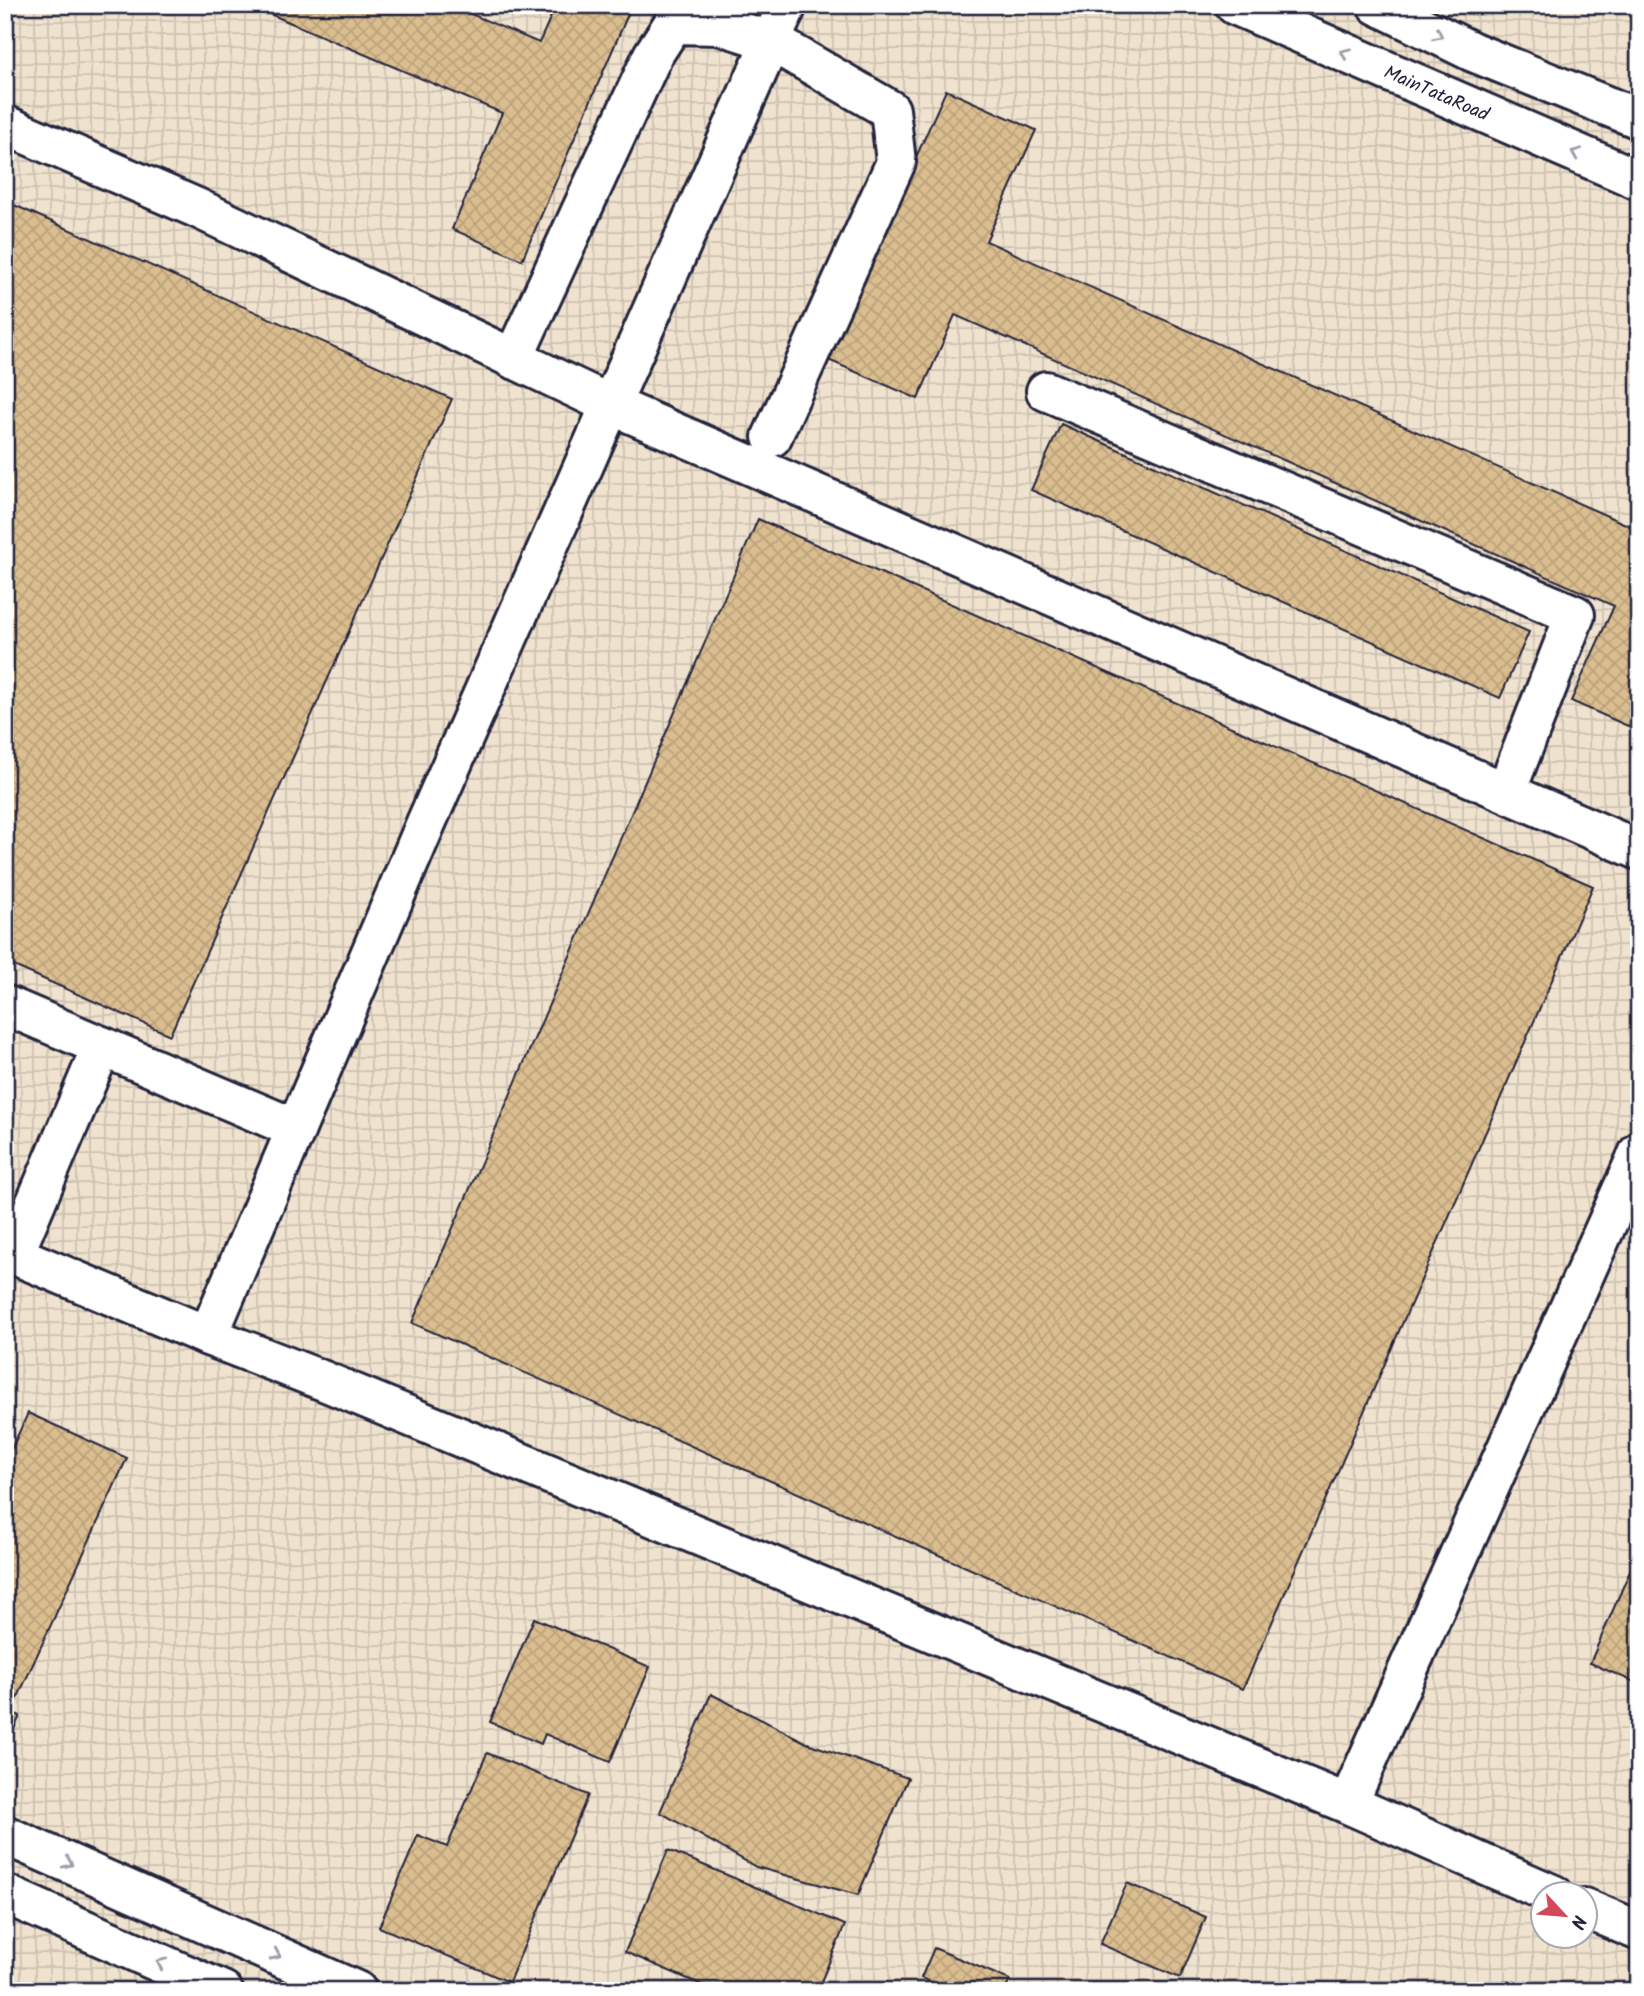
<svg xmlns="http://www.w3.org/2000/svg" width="1644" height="1996" font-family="Kalam,sans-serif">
<defs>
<pattern id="industrial-grid" width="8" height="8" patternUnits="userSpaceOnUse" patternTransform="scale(1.75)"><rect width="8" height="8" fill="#efe2ce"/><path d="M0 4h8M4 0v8" fill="none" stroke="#cdc2b2"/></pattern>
<pattern id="building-cross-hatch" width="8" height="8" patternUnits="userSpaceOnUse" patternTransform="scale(1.75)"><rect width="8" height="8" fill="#dbbe8f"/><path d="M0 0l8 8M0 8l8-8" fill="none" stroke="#bca37c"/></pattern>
</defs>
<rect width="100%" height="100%" fill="#f8f2e9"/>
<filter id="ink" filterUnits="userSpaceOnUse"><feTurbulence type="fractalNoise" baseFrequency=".0143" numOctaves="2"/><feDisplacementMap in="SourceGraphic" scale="14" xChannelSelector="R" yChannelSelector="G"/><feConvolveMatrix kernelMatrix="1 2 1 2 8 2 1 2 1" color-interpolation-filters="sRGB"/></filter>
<g filter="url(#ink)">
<path fill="url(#industrial-grid)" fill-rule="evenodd" d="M5,5H1639V1991H5ZM1542,1895H1584V1937H1542Z"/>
<path fill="url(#building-cross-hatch)" stroke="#22223b" stroke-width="2" d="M249,5H450L539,43L556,5H632L522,260L452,229L502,113Z
M946,90L1036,130L986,241L1639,530V731L1571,701L1614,606L955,315L918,399L826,359Z
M5,201L452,399L170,1035L5,962Z
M1061,424L1529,632L1500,698L1031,490Z
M758,519L1593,886L1243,1689L412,1323Z
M28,1413L127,1458L13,1708L5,1704V1463Z
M1639,1550V1684L1590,1663Z
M534,1618L650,1667L610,1762L545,1734L541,1744L490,1722Z
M711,1694L807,1743L908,1778L858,1895L756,1867L660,1812Z
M5,1709L20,1716L5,1748Z
M487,1753L588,1795L509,1982L379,1927L418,1835L447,1847Z
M668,1850L845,1925L817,1991H716L625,1952Z
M1127,1883L1206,1917L1180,1978L1100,1944Z
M934,1948L1010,1980L1005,1991H951L921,1978Z"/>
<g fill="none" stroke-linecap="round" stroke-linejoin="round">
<defs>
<g id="minor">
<path d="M787,5L426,823L208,1336L324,1381L1348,1804L1554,1895"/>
<path id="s1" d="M1235,5L1639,180"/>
<path d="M1377,5L1473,52L1639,119"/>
<path d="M5,125L197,208L609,404L1639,850"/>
<path d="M513,359L653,55L673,24L720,25L771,41L890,110L896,162L772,437"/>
<path d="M1046,391L1575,615L1506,792"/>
<path d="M5,1005L296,1129"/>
<path d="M5,1251L208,1336"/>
<path d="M14,1254L102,1046"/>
<path d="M1348,1804L1639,1152"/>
<path d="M5,1835L357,1991"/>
<path d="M5,1894L223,1991"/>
<path d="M1584,1908L1639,1931"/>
</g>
</defs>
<use href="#minor" stroke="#22223b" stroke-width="44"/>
<use href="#minor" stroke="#fff" stroke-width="38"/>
</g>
<defs><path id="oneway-chevron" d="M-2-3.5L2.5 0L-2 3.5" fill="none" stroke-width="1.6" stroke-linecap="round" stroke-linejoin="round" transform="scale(1.75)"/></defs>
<g stroke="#9c9ca7">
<use href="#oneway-chevron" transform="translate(1438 35) rotate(26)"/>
<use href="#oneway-chevron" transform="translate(1345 53) rotate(-157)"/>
<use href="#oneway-chevron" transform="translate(1576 153) rotate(-157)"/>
<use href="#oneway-chevron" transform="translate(68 1863) rotate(24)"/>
<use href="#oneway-chevron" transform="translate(276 1955) rotate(24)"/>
<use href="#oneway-chevron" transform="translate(161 1963) rotate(-156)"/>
</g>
</g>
<g text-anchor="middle" stroke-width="7" stroke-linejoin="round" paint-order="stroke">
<g font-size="19" fill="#22223b" stroke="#fff">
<text dy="7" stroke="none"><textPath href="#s1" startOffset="220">MainTataRoad</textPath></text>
</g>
</g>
<rect width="1644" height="1996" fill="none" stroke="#fff" stroke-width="28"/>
<rect x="14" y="14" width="1616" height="1968" fill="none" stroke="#22223b" stroke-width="2.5" filter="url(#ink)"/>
<g transform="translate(1564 1915) rotate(116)"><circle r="33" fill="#ffffff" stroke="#a7a7b1" stroke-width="2"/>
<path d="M0-5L12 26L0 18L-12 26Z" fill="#d1495b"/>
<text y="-10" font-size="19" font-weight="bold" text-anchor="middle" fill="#22223b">N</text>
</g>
</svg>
